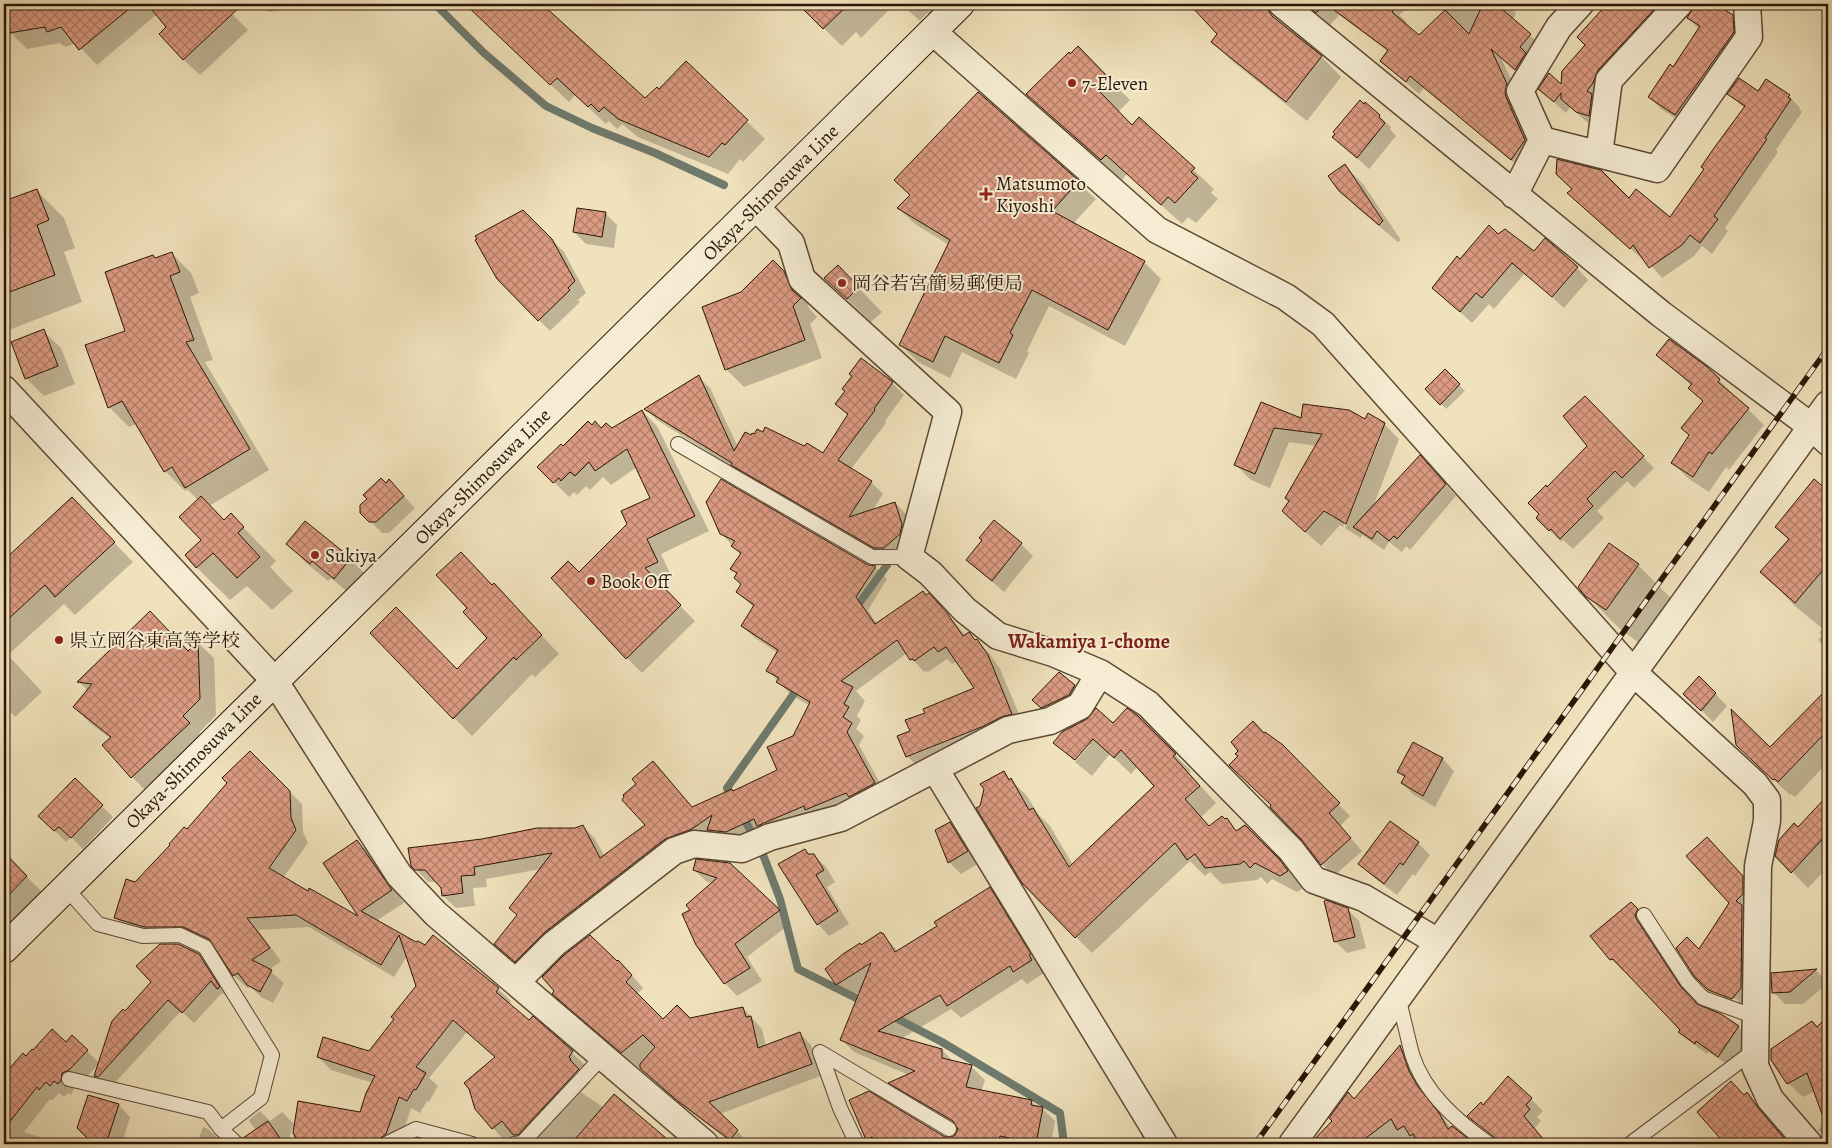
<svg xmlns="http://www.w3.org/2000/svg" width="1832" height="1148" font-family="Alegreya,'Noto Serif JP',serif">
<defs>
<pattern id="building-cross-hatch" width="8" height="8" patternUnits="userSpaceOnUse" patternTransform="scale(1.25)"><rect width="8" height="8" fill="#db9b82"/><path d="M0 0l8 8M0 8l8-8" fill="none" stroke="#b27d68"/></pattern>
</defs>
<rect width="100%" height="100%" fill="#f0e2bc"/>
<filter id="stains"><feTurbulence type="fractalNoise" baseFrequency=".004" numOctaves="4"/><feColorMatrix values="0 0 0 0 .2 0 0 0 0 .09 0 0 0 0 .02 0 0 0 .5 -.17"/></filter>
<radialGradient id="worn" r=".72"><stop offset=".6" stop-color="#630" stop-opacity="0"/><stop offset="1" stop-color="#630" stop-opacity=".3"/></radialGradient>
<path fill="#0003" fill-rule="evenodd" d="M6,4H222L248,30L200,75L183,59L168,27L157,14L97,65L76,43L65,47L60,43L27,49L10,32Z
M261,4H302V6L269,12Z
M466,4H540L646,100L659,91L686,63L765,139L743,162L740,159L728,174L638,137L622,124L617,129L609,121L606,124L575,95L569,102Z
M799,4H895L861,38L856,32L842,46Z
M901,4H947L932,19L927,13L920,21Z
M1191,4H1246L1275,19L1322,57L1341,77L1307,121L1232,61L1212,42L1218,33Z
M1306,4H1413L1399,15L1407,22L1405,25L1419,36L1450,7L1447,4H1507L1516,13L1513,20L1543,47L1529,82L1501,58L1519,97L1537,155L1524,171L1424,88L1419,94L1395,73L1382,60L1389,52L1339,15L1330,25Z
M1602,4H1683L1609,82L1600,127L1589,124L1570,107L1566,113L1540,89L1562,87L1606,7Z
M1695,4H1713L1732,16L1744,28L1687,126L1661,109L1649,97L1673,68L1699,29L1688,18L1695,7Z
M1078,48L1130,100L1118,112L1132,127L1139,119L1214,189L1211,193L1218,199L1196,223L1188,217L1182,224L1127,174L1122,180L1048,114L1028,94Z
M1759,93L1789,96L1800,108L1799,109L1802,112L1776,150L1778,152L1725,228L1728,231L1712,254L1702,246L1694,256L1662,278L1644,257L1642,259L1569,193L1629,200L1670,219L1705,169L1744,108L1729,94Z
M979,94L1096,199L1073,224L1144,262L1161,279L1125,346L1049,306L1027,351L1029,353L1016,379L962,352L950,378L918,362L901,345L949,245L915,224L898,208L911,195Z
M1379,116L1391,127L1390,129L1396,136L1369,169L1334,137Z
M1345,166L1363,184L1401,240L1398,242L1358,209L1340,190Z
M36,190L64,218L75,248L64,252L82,302L6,331L4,328V203Z
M523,211L564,252L586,293L578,300L580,302L550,331L498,279Z
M605,213L617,225L614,248L586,244L574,232Z
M1498,235L1534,253L1577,268L1588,280L1564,308L1525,273L1494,309L1489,304L1472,323L1434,288L1460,260Z
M171,253L191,273L199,293L190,297L213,360L205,362L269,470L209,506L224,521L231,515L276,561L270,567L293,591L272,610L247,586L230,600L196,567L203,540L198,500L188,490L185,491L165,471L136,424L129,427L109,407L126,332L156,259Z
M773,262L802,291L809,308L817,317L810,324L822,358L744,387L726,369L742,293Z
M838,267L882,312L871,322L825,278Z
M43,331L61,348L75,384L44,396L26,378Z
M1657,355L1719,380L1764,425L1729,470L1726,467L1709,492L1689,479L1672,463L1690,435L1704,402L1690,388L1692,386Z
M862,359L892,383L904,395L885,421L886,423L851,469L871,482L883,494L872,511L895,503L907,515L914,536L887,560L744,476L740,472L657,420L646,409L698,377L710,388L738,447L823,455L848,416L836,404L846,391Z
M1445,371L1465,391L1446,409L1427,389Z
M1585,398L1654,468L1634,488L1627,481L1597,511L1604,518L1573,549L1563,540L1561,542L1537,518L1541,514L1547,488L1589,446Z
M1262,403L1302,420L1365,421L1384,424L1399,439L1373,507L1431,468L1456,496L1410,550L1406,546L1402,552L1389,542L1384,550L1362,535L1361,538L1345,528L1382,434H1379L1343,527L1340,525L1321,546L1299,526L1290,502L1286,498L1317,446L1289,442L1270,488L1251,480L1236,465Z
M642,411L657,426L709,531L661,554L672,577L659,584L695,621L642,673L627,658L579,574L628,525L651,499L637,467L611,485L603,477L590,490L586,486L577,495L574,492L569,497L539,467L563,447L592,427L612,430Z
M1814,481L1828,492V650L1818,640L1822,635L1819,633L1823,629L1795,606L1762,572L1790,541L1776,527Z
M386,484L401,493L415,508L389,533H382L362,512Z
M72,499L133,562L75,615L64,604L8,655L42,692L15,717L4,705V562Z
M994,522L1021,544L1033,556L1004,592L967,560L983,540Z
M305,523L350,559L368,577L352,596L331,578L328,581L305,562L288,544Z
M721,533L875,567L887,579L868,610L877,624L927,596L941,607L966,636L977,641L989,653L1000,669L1024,726L919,768L907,756L911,731L927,713L976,689L957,661L952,664L947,659L928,672L926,671L924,672L907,653L856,691L865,701L857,716L861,720L856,729L864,736L859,745L887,796L819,821L678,851L528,973L496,944L518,915L541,869L486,879L487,887L473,888L475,906L456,908L443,896L442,888L437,882H428L412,865L576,830L583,826L595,839L605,857L647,825L638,784L653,763L693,808L734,792L778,771L810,706L791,695L768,670L778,653L755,638L742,626L754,607L737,592L742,585L738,574L732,568L741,555ZM990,722V724L911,756V753Z
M1638,565L1671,598L1639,643L1620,629L1586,595Z
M494,585L559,654L535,677L532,674L472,736L371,633L457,671L489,638L492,586Z
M198,643L214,658L216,715L199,733L205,740L148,793L132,777L111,739L90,723L74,707L88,691L79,682L189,652Z
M1700,678L1727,706L1713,722L1685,694Z
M1074,686L1086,698L1046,712L1034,700Z
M1828,689V762L1795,797L1791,794L1790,795L1753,761L1770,749Z
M1138,717L1191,771L1189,773L1216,803L1201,817L1210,827L1226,820L1238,832L1245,826L1296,878L1304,888L1297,892L1272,879L1267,884L1261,877L1257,880L1222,884L1210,872L1205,876L1190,861L1092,953L1076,937L982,807L1003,772L1027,796L1038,814L1050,826L1073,865L1156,786L1138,766L1131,774L1110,754L1092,776L1075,762L1090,744H1087L1073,760L1055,742Z
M1265,734L1282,746L1350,816L1340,826L1362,851L1334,876L1322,864Z
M1414,744L1443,759L1454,771L1435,807L1414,795L1402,783L1405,778L1398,771Z
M250,752L302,804L303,832L308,843L283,878L309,893L362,920L325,863L357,841L370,854L404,903L376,921L416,944L425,947L434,937L498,989L511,1001L509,1004L529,1022L533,1018L585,1065L581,1070L582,1073L591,1082L581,1092L604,1108L614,1096L671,1144H524L514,1134L505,1141L493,1128L496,1058L467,1032L429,1078L438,1086L429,1102L427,1101L420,1113L411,1108L402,1136L389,1144H292L299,1102L360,1113L373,1083L331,1070L318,1057L370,1053L417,987L407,956L394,977L309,927L258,930L281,961L269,970L284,983L273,1003L261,997L250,986L247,988L234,976L216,948L197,939L128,930L115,917L136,883L187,831L228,783Z
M75,780L113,817L83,849L71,837L66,842L40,816Z
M1828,796V867L1808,888L1777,856Z
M950,824L961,835L979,863L961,874L949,862Z
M1707,838L1760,895L1759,1006L1727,1008L1713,994L1738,1002L1739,1000L1709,990L1699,951L1731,903Z
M1418,843L1430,855L1415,876L1413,874L1397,895L1372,876L1360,864Z
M805,850L810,855H814L826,867L835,882L827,887L849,924L829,936L818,924Z
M4,854L50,900L4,946Z
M697,861L779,911L791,923L747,957L762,981L737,996L725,983L692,911L713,884L707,882L694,870Z
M989,889L1002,902L1043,968L1041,969L1044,973L1027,984L1022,979L961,1018L951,1009L901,1039L942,1050L954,1062L971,1066L985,1080L981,1092L1031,1101L1037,1107L1042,1108L1055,1121L1051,1144H939L935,1142L933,1144H873L867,1139L851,1100L944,1138L950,1139L957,1135L959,1129L903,1096L891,1083L909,1075L854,1052L841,1039L862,990L850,997L837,984L861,946L883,935L898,951L938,926Z
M1631,903L1649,921L1648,933L1692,1000L1697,1006L1720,1015L1739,1027L1750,1039L1731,1067L1709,1052L1707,1054L1692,1043L1625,970L1623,971L1611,959Z
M1347,909L1359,921L1366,948L1347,953L1335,941Z
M198,955L210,967L231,999L222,993L194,1023L181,1011L110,1088L107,1087L95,1076L125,1012L153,982Z
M1817,971L1828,983L1803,1004H1785L1773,992V974Z
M630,973L643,988L637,994L663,1021L690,1020L743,1008L762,1029L766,1046L799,1033L811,1045L823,1075L720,1114L749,1143L748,1144H733L692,1113L565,1005Z
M1828,1017V1110L1815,1091L1803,1097L1788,1083L1817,1028Z
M66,1044L87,1051L99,1063L82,1083L75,1086L71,1095L68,1093L64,1097L59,1093L52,1101L50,1099L24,1132L63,1144H18V1142L4,1137V1076L23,1054L26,1058Z
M1400,1047L1415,1062L1432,1102L1455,1134L1410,1105L1439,1144H1406L1402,1137L1393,1144H1315L1313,1143L1354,1100Z
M1747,1094L1764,1111L1790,1144H1727L1699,1112L1744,1096Z
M1531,1099L1543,1111L1537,1117L1541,1121L1535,1128L1548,1144H1505L1503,1142L1502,1144L1469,1116L1483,1106Z
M119,1105L130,1117L122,1144H95L78,1127Z
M260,1111L270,1121L282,1112L294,1124L287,1144H246L245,1139L256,1131L249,1120Z
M1828,1117V1140L1818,1130Z
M203,1127L208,1129L224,1144H197Z"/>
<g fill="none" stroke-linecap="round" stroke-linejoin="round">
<path stroke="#6e7a6d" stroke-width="8" d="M435,4L484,53L546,106L592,128L655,153L724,185
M855,609L887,565
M732,799L727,788L800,685
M742,815L762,852L780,899L798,969L864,1002
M890,1015L942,1042L1060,1113L1064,1144"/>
</g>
<path fill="url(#building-cross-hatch)" stroke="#2c1506" d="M4,4H135L79,50L61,27L47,32L45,27L9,33Z
M147,4H243L183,60L159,34L166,27Z
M465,4H542L645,98L657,87L659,89L686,61L748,120L725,145L722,143L709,157L618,119L604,107L599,112L591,104L588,107L557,78L550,85Z
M798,4H849L823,29Z
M1264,4H1267L1268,10L1272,16L1322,56L1286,102L1211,42L1217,34L1192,7Z
M1305,4H1325L1316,13Z
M1326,4H1398L1392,12L1419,35L1445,10L1469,34L1483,4H1496L1531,34L1520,47L1526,53L1515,70L1491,49L1507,84L1505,91L1506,97L1525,140L1511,160L1410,76L1406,82L1380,61L1388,50Z
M1607,4H1659L1598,70L1593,83L1587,91L1592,94L1589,116L1576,112L1561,99V93L1554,102L1538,89L1549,73L1561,84L1562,71L1585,45L1577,37Z
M1694,4H1716L1733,15L1734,32L1675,115L1648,97L1670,64L1673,67L1700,26L1687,18L1693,8Z
M1078,46L1110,79L1099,91L1132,125L1139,117L1195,168L1191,172L1198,178L1175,203L1168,197L1161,205L1106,155L1101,160L1026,94L1069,52L1070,54Z
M1739,78L1758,91L1766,79L1790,95L1788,97L1791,99L1765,138L1767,139L1714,216L1718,219L1700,243L1690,235L1682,245L1649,268L1633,245L1630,249L1567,193L1572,189L1556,174L1557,159L1601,170L1629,198L1636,189L1670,217L1704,169L1701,167L1714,148L1745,106L1727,94Z
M978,92L1079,181L1052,211L1145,261L1108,330L1032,290L1010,333L1013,335L999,363L945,336L933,362L899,345L950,240L897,208L910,195L894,180Z
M1360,100L1364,104L1365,102L1380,115L1379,117L1385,123L1357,158L1332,137L1335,134L1333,132Z
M1345,164L1383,221L1379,225L1339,191L1328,176Z
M37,189L49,220L37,225L55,275L4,294V201Z
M577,208L606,212L602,237L573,232Z
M523,210L552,239L575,281L568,288L570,290L538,321L497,279L475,240L477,239L475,236Z
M1489,225L1498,234L1505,229L1534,251L1545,238L1578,267L1552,297L1512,263L1482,298L1476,293L1460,312L1432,288L1457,256L1460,259Z
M172,252L180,272L170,276L194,340L186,342L250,449L185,488L172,467L164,472L122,401L108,408L85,345L125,331L105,272L153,255L155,258Z
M773,260L784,271L792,290L801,298L793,306L805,340L725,370L702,307L741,292Z
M838,265L859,287L847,299L824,278Z
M44,329L58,366L25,379L11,342Z
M1669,339L1706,366L1720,379L1718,382L1749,408L1712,454L1709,452L1693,477L1671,463L1689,435L1681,428L1703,401L1688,388L1692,384L1656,355Z
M861,358L893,382L874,409L875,410L838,460L872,481L849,517L895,502L902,524L900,534L884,548H874L731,465L732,463L644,409L699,375L734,451L745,432L751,435L752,433L754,434L757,429L763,432L765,427L804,446L807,443L823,453L848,414L835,404L845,391L842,389L852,376L849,374Z
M1445,369L1460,384L1440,405L1425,389Z
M1585,396L1644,456L1622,478L1615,471L1587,499L1593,506L1560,539L1551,529L1549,531L1536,518L1539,514L1528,503L1546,485L1547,487L1587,446L1563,416Z
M1261,402L1301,418L1303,404L1349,410L1365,419L1368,413L1385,423L1346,524L1324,511L1305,532L1282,511L1289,501L1285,498L1322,434L1274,428L1255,474L1234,465Z
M642,410L695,516L647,539L658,562L645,568L681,605L626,659L551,578L568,561L579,572L627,524L621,511L650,498L627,449L595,471L589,462L575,476L570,472L561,481L559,478L553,483L537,467L561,444L563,446L588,421L592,425L595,421L601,428L606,423L612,428Z
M1420,455L1446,484L1397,539L1394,536L1389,541L1377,531L1372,539L1353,527Z
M381,478L386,483L389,479L404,496L376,522H369L360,513V505L367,499L363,495Z
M721,479L868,565L876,566L856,597L875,624L923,591L926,595L929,593L947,613L963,636L969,632L975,640L977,639L988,655L1012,714L1001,717L984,726L906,757L897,736L910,731L905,720L925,713L923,709L974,688L946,647L938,652L934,647L914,661L913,659L910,660L897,640L841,681L853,687L844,704L849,707L843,717L852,723L847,732L875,783L849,797L846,793L805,810L804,806L757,826L754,819L726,832L707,830L712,815L692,829L665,839L545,932L515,962L494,944L517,915L509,908L552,853L474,867L475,875L461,876L463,893L442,896L441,888L425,870H415L411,866L408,848L482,839L537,828H575L583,825L600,858L645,825L622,800L624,797L623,795L636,784L632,779L653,761L692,807L732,789L733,791L777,770L767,747L793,736L810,702L776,682L779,678L766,671L778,650L741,626L754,605L736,592L741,584L734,578L737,573L730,569L741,553L731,546L735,541L720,534L706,502Z
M1814,479L1828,491V564L1795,603L1760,572L1789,539L1775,527Z
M201,496L224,520L231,513L244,527L238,533L260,557L237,578L213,553L196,568L185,555L201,540L179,517Z
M72,497L115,542L55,597L45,585L4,623V560Z
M994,520L1022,543L992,581L966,560L982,540L979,538Z
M305,521L351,558L334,579L312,561L310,564L286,544Z
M1609,543L1639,564L1606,610L1585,596L1578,587Z
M461,552L492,585L494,583L542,635L516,660L514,657L453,719L370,633L396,607L457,669L487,638L463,612L467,608L436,575Z
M150,611L188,651L198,641L200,699L183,716L190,723L131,778L102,745L111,737L73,707L92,684L77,682Z
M1059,672L1075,685L1069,695L1041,708L1032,700Z
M1699,676L1716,693L1701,711L1683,694Z
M1828,688V730L1778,782L1775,779L1773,780L1736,745L1731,709L1770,747Z
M1096,708L1113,723L1127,708L1138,716L1176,754L1173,756L1200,786L1185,799L1209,826L1222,816L1225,819L1227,818L1236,831L1245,825L1280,860L1288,871L1280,876L1255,863L1250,868L1244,861L1240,864L1205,868L1195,854L1187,860L1175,843L1075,938L1022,883L976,808L980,806L984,789L980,784L1004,771L1009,780L1011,778L1029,810L1033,808L1069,867L1154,786L1121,750L1114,758L1093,739L1075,760L1053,743L1062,732L1087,719Z
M1253,721L1264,733L1265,732L1283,745L1340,803L1329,813L1351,838L1321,865L1302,840L1270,807L1271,805L1229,765L1238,756L1235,754L1238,751L1231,742Z
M1413,742L1443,758L1423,796L1401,783L1405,776L1397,772Z
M250,751L290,791L291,818L296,830L269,868L308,891L309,888L358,916L323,863L357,840L392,890L361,911L416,942L418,941L425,945L433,935L499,988L496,992L529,1020L533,1016L573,1051L569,1057L571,1059L570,1060L579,1069L518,1135H513L502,1121L492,1129L475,1109L469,1089L464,1083L495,1057L453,1020L416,1067L426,1073L416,1090L414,1089L407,1101L399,1097L386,1134L379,1139L377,1144H300L293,1133L298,1101L360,1112L366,1093L375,1076L317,1057L323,1037L369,1051L394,1019L391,1017L416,986L399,935L381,965L296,915L247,918L270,948L252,960L272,970L260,992L247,985L238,973L233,976L209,939L183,927H144L114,918L126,879L135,882L170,845L169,844L184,827L187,829L227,783L222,778Z
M75,778L103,805L71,838L59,827L54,831L38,816Z
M1828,795V833L1791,873L1775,856L1779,840L1794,823L1798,827Z
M1390,821L1419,842L1403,865L1400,863L1384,884L1358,864Z
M950,822L968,851L948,863L935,830Z
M1707,837L1743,876V894L1736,901L1742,905L1741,988L1732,999L1708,990L1694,976L1676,948L1687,937L1699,949L1729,903L1686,856Z
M805,849L808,854H814L824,870L816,875L838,911L817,925L778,864Z
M4,852L27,876L4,900Z
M696,859L730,863L780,910L735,944L750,968L724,984L696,945L682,914L690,910L686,905L717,878L693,870Z
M990,887L1031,954L1029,955L1032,960L1013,972L1010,966L947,1006L940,995L878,1031L942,1049V1058L972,1065L966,1087L1032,1100L1031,1105L1043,1107L1036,1144L1000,1136L998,1144H875L872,1137L866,1140L849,1100L869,1091L945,1137L954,1136L958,1129L953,1121L888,1083L915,1071L840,1040L871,963L836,985L825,969L843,954L860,943L861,945L881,932L882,934L883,933L895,952L937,926L934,922Z
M1326,900L1348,908L1355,937L1334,942L1324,901Z
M1631,902L1638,909L1635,915L1637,920L1681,987L1697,1004L1721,1014L1739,1026L1718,1057L1696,1041L1695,1044L1678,1032L1680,1030L1613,959L1610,960L1590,936Z
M590,935L617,961L618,960L632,975L626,982L663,1019L677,1005L690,1018L743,1007L746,1017L751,1016L758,1048L800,1032L812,1064L709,1102L738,1130L730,1140L679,1102L640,1068V1064L655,1047L643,1035L621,1053L552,994L554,991L542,977L564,955Z
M160,944H178L199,954L220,987L217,989L211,981L182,1013L168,1000L98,1077L94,1076L112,1021L123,1009L125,1011L151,982L136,966Z
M1817,969L1790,992L1772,993L1771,973Z
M1828,1016V1124L1826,1125L1807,1073L1787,1084L1771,1060V1049L1812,1021L1817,1027Z
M52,1029L66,1042L72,1035L88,1050L69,1070L62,1073L61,1081L58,1084L54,1081L50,1086L46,1082L39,1090L37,1087L4,1129V1075L23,1053L26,1056L32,1049L33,1050Z
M1400,1045L1409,1071L1417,1085L1439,1113L1448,1129L1452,1126L1475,1144H1419L1413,1134L1410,1136L1404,1126L1397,1130L1391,1119L1358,1144H1310L1332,1121L1329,1118L1348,1092L1354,1099Z
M1508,1076L1532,1098L1526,1105L1530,1109L1524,1116L1547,1144H1498L1494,1137L1467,1116L1481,1102L1483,1105Z
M1731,1081L1744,1095L1747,1092L1759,1109L1789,1144H1725L1697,1112Z
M614,1094L673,1144H571Z
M88,1095L119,1104L106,1144H93L77,1128Z
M268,1121L284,1144H246L243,1138Z"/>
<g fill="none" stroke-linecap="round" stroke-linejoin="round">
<defs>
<path id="service" d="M678,444L872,557H909
M65,887L98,924L143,936L180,935L205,947L272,1055L261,1098L221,1129L237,1144
M1644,915L1687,981L1703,998L1756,1017
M1398,997C1403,1016 1407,1035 1412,1054C1424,1093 1457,1121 1489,1144
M69,1079L208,1112L221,1129
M386,1144L416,1129L472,1144
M514,1144L522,1143L603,1056
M857,1144L840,1108L820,1052L949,1129
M1630,1144L1755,1050"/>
<path id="minor" d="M1282,4L1661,314L1812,427L1828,442
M932,31L1157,230L1286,297L1323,324L1635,674L1755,784L1767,800V821L1758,866L1755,1066L1770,1099L1809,1144
M1542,140L1657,169L1749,37L1747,4
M1599,154L1609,80L1679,4
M1514,195L1542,140L1520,91L1559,27L1580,4
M755,206L791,243L802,279L948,412L909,557L930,573L965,610L998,636L1053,653L1100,673L1148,704L1291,850L1314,880L1364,898L1438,942
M4,389L274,680L399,875L436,914L705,1144
M935,769L1164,1144
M516,982L554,944L674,851L694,844L742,849L770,837L841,818L1008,730L1050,721L1080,706L1100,673
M1292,1144L1828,404"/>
<path id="secondary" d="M4,949L960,4"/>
</defs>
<use href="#service" stroke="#5d4834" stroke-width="16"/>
<use href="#minor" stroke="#5d4834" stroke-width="29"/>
<use href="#secondary" stroke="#2c1506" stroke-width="30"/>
<use href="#service" stroke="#f5ecd3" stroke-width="14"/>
<use href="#minor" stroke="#f5ecd3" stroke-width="26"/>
<use href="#secondary" stroke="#f5ecd3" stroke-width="28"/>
<defs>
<path id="rail" d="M1255,1144L1828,348"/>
</defs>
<use href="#rail" stroke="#2c1506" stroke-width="5.5"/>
<use href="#rail" stroke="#f5ecd3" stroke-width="4" stroke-dasharray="11" stroke-linecap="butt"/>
</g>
<g fill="#8f2418" stroke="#f5ecd3" stroke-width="2">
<circle cx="1072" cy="83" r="5"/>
<path d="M983.5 186.5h5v5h5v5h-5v5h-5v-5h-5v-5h5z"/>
<circle cx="842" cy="283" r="5"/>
<circle cx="315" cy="555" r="5"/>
<circle cx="591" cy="581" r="5"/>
<circle cx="59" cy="640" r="5"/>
</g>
<g text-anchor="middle" stroke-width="4" stroke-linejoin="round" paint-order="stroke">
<g font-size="19" fill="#2c1506" stroke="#f5ecd3" text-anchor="start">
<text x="1082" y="90">7-Eleven</text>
<text x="996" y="190">Matsumoto<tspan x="996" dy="22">Kiyoshi</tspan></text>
<text x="852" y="290">岡谷若宮簡易郵便局</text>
<text x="325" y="562">Sukiya</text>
<text x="601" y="588">Book Off</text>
<text x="69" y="647">県立岡谷東高等学校</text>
</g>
<g font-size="19" fill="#2c1506" stroke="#f5ecd3">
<text transform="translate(770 192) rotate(-45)" y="7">Okaya-Shimosuwa Line</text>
<text transform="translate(482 476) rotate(-45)" y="7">Okaya-Shimosuwa Line</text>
<text transform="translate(193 760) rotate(-45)" y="7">Okaya-Shimosuwa Line</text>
</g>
<g font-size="20" font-weight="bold" fill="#7a1f14" stroke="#f5ecd3">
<text x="1089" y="648">Wakamiya 1-chome</text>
</g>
</g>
<rect width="1832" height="1148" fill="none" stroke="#f0e2bc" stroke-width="20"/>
<rect x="5" y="5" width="1822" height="1138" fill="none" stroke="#2c1506" stroke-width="2.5"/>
<rect x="10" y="10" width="1812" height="1128" fill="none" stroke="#2c1506"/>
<rect width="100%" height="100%" filter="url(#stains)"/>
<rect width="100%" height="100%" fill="url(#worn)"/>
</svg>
